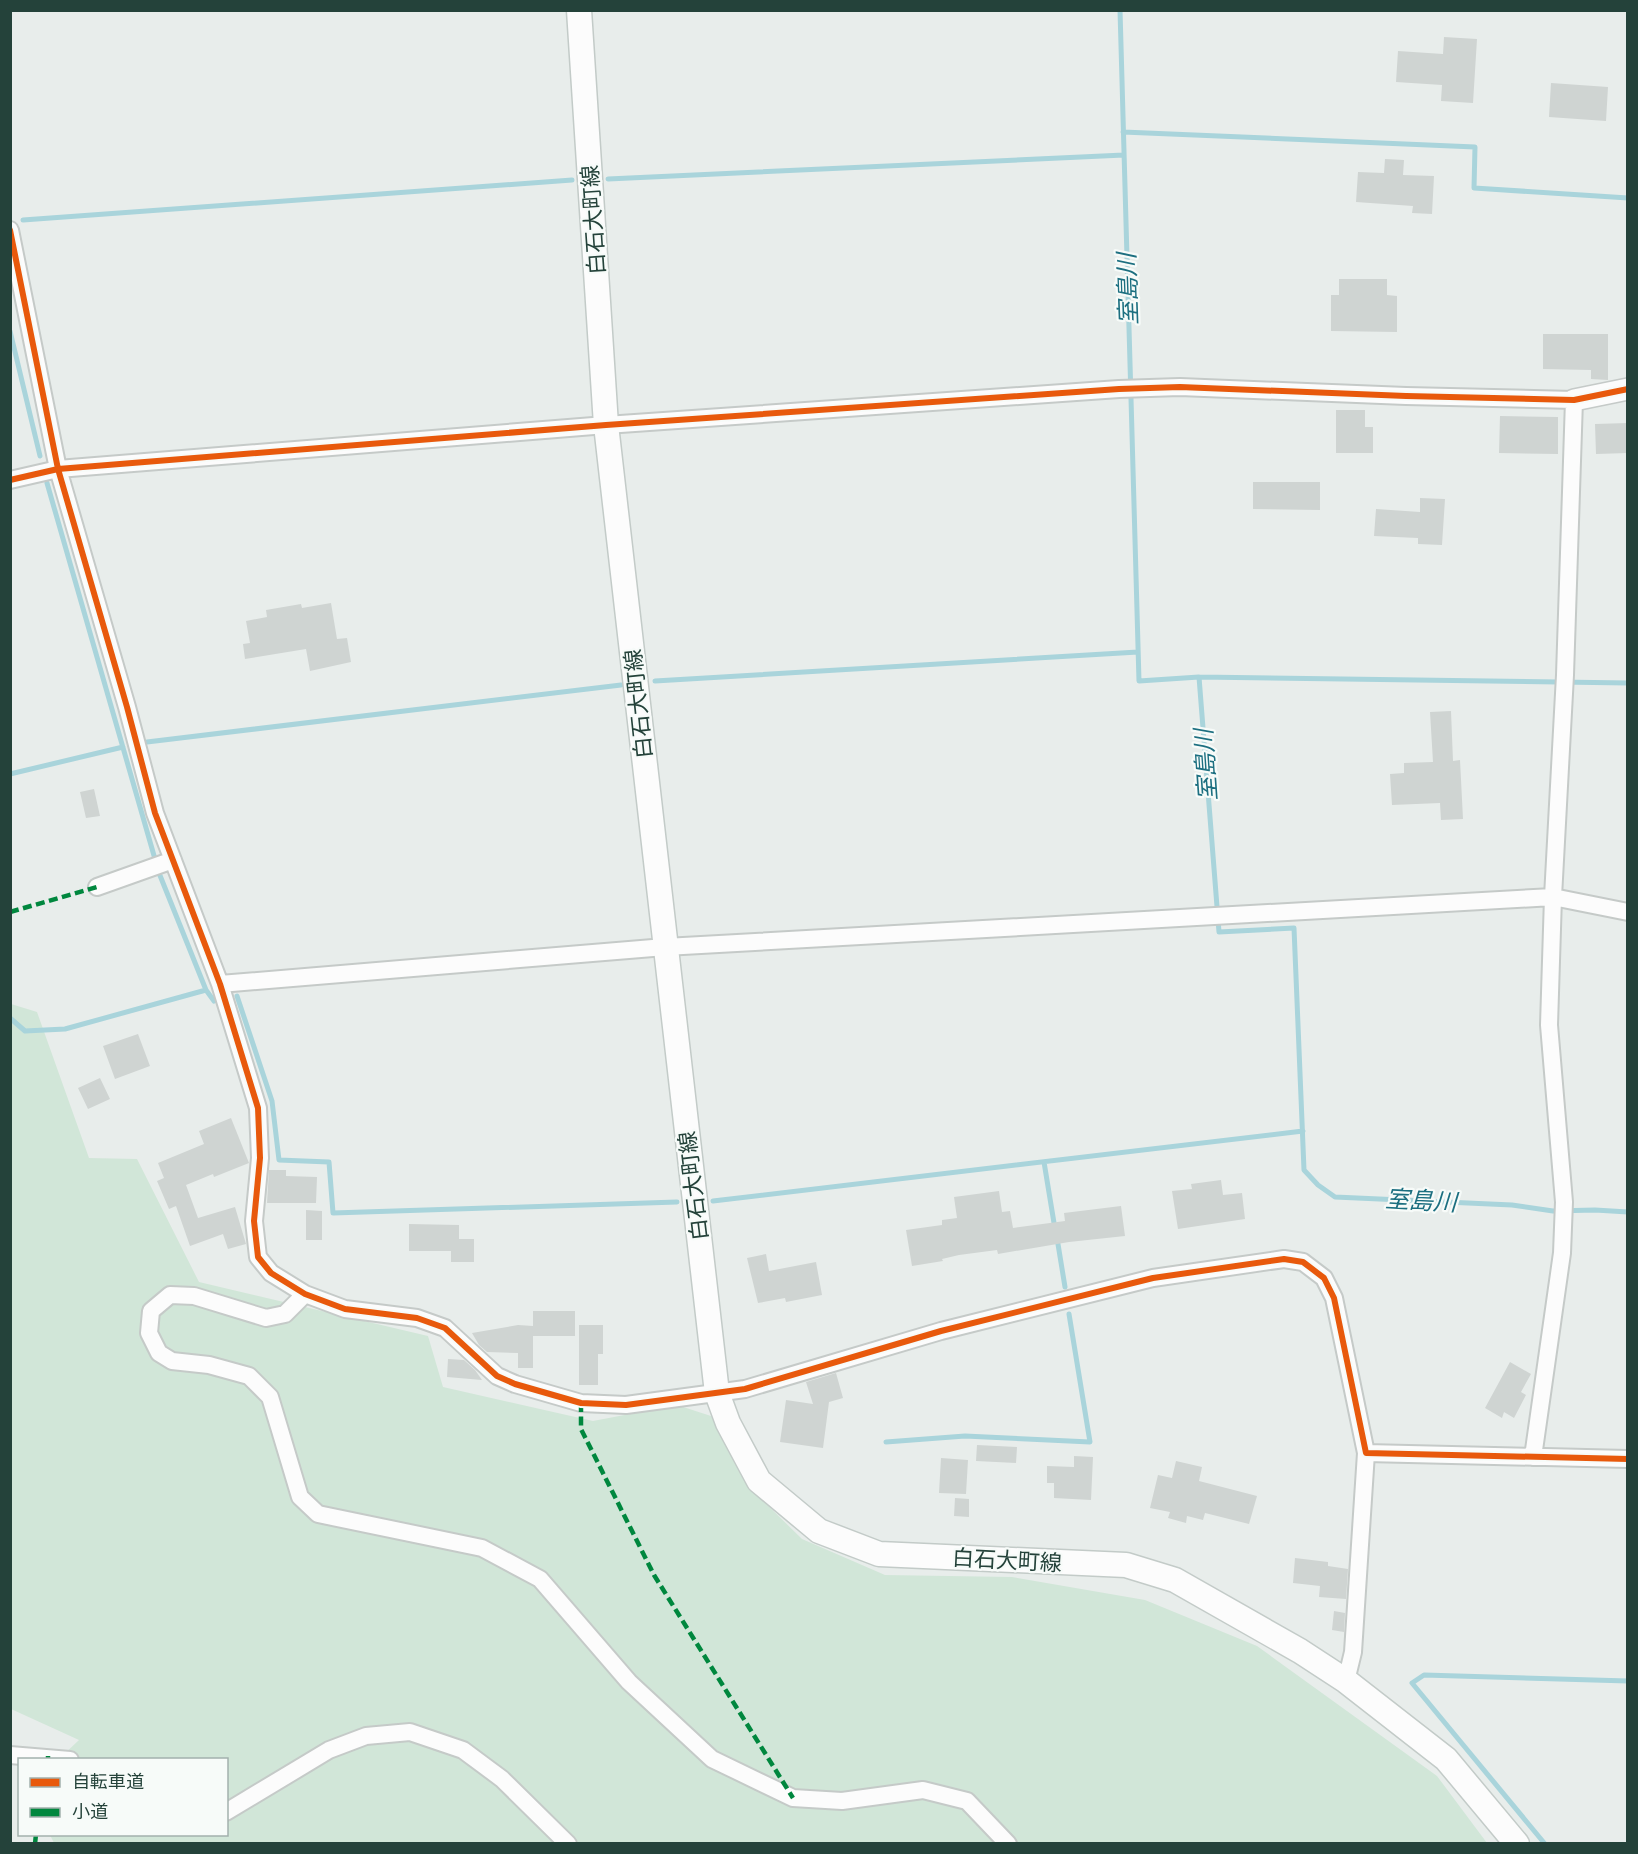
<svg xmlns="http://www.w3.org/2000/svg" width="1638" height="1854" font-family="Cabin,'Noto Sans JP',sans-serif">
<rect width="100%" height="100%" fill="#e8edeb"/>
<path fill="#d1e6d8" d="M11,1004L37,1012L89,1158L137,1159L199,1282L428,1336L443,1387L593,1421L677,1405L711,1416L747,1485L802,1539L885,1575L1012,1577L1145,1600L1257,1646L1437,1776L1487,1843H54L50,1835L226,1834V1760L59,1759L79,1740L11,1709Z"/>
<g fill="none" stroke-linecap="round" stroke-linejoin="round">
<path stroke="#a9d4db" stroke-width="5" d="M1120,10L1139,681L1199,677L1219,932L1294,928L1304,1170L1318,1185L1335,1197L1512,1205L1553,1211L1595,1210L1628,1212
M1123,132L1475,147L1474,188L1628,198
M608,179L1124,155
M23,220L572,180
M10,331L40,456
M47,483L159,873L206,990L214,1001
M1199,677L1628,683
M655,681L1138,652
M147,742L621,685
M10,774L123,747
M237,996L272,1101L279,1160L329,1162L333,1213L677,1202
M10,1018L25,1031L65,1029L206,990
M1044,1162L1055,1229
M713,1201L1303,1131
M1057,1238L1065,1287
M886,1442L965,1436L1090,1442L1069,1314
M1545,1844L1412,1683L1424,1675L1628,1681"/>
</g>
<path fill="#cfd4d2" d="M1444,37L1477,39L1473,103L1441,101L1442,85L1396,82L1398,51L1443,54Z
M1551,83L1608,87L1606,121L1549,117Z
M1385,159L1404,160L1403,175L1434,176L1432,214L1412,213L1413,206L1356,202L1358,172L1384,173Z
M1339,279H1387V295L1397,296V332L1331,331V295H1339Z
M1543,334H1608V380L1591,379V370L1543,369Z
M1336,410H1365V427H1373V453H1336Z
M1500,416L1558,417V454L1499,453Z
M1628,423V453L1596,454L1595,424Z
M1253,482H1320V510L1253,509Z
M1420,498L1445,499L1442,545L1418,544V538L1374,536L1376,509L1420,512Z
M331,603L337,639L347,638L351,662L310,671L306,649L245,659L243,644L250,643L246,621L267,617L266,610L301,604L302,608Z
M1451,711L1453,761L1460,760L1463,819L1441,820L1440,803L1392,805L1390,774L1404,773V763L1433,762L1430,712Z
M94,789L100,816L86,818L80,792Z
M138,1034L150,1066L115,1079L103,1046Z
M100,1078L110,1099L88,1109L78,1088Z
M231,1118L249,1163L214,1177L213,1174L186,1185L198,1218L235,1207L246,1244L228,1249L223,1234L190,1246L176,1206L169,1209L157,1181L164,1178L158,1163L204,1144L199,1131Z
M269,1170H286V1176L317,1177L316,1203H267Z
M1221,1180L1223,1195L1242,1193L1245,1219L1178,1229L1172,1191L1192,1189L1191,1184Z
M999,1191L1002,1212L1010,1211L1013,1228L1065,1221L1064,1213L1121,1206L1125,1236L1069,1242L998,1254L997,1250L959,1255L942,1259L943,1261L912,1266L906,1230L942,1225V1220L957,1218L954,1197Z
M306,1210L322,1211V1240H306Z
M409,1224L459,1225V1239H474V1262H451V1251H409Z
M766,1254L769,1271L816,1262L822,1295L786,1302L785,1298L758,1303L747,1258Z
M533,1311H575V1336H533Z
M518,1325L533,1326V1368H518V1353L487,1352L479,1345L472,1333Z
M579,1325H603V1354H598V1385H579Z
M448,1359L464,1360L475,1370L482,1380L447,1377Z
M1510,1362L1531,1374L1521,1392L1526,1395L1514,1418L1504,1412L1502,1418L1485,1408Z
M836,1373L843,1398L829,1402L823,1448L780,1442L786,1400L813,1404L806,1382Z
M977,1445L1017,1447L1016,1463L976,1461Z
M1074,1456L1093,1457L1091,1500L1054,1498V1483H1047V1466L1074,1467Z
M941,1458L968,1460L966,1494L939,1493Z
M1176,1461L1202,1467L1199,1481L1257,1496L1249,1524L1205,1513L1203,1520L1187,1516L1186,1523L1168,1518L1170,1512L1150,1508L1158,1475L1172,1478Z
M955,1498L969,1499V1517L954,1516Z
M1295,1558L1328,1562V1566L1348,1569L1346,1599L1319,1597L1320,1586L1293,1583Z
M1334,1611L1345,1613L1344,1632L1332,1630Z"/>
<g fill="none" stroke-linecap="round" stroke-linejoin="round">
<defs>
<path id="minor" d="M10,230L58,469L127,707L155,813L220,984L258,1108L260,1158L254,1221L258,1257L271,1273L305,1294L345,1309L417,1318L445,1328L497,1376L515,1384L581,1403L626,1405L745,1389L941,1331L1153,1278L1284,1259L1303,1262L1324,1278L1334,1298L1366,1453L1628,1459
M10,480L58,469L606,425L1119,389L1180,387L1406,396L1574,400L1565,675L1553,897L1549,1025L1564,1202L1562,1253L1533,1457
M97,887L173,860
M220,984L665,947L1553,897L1628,912
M305,1294L285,1314L266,1318L194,1296L170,1295L151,1311L149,1333L159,1353L172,1361L209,1365L249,1376L270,1397L300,1497L318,1514L482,1548L540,1579L629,1682L712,1759L793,1798L842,1801L923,1790L967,1801L1008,1844
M1346,1681L1353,1652L1366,1453
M10,1755L70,1760
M226,1812L329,1750L366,1736L410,1732L463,1750L502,1779L568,1844"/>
<path id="tertiary" d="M1574,400L1628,389"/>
<path id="secondary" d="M579,10L606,425L717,1393L728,1423L759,1481L819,1531L879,1554L1126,1565L1175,1580L1300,1651L1346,1681L1446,1759L1517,1844"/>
</defs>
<use href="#minor" stroke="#c5cac8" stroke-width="20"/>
<use href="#tertiary" stroke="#c5cac8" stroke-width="24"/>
<use href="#secondary" stroke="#c3cbc8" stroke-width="27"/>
<use href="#minor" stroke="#fcfcfc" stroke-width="16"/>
<use href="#tertiary" stroke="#fcfcfc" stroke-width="21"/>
<use href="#secondary" stroke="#fcfcfc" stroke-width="24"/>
<path stroke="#00873e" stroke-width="4.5" stroke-dasharray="9 4.5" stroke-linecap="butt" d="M10,912L97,887
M581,1403V1429L654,1575L793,1798
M48,1760V1756
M35,1844L36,1834"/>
<defs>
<path id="cycleway" d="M10,230L58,469L127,707L155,813L220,984L258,1108L260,1158L254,1221L258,1257L271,1273L305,1294L345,1309L417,1318L445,1328L497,1376L515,1384L581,1403L626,1405L745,1389L941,1331L1153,1278L1284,1259L1303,1262L1324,1278L1334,1298L1366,1453L1628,1459
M10,480L58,469L606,425L1119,389L1180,387L1406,396L1574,400L1628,389"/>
</defs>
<use href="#cycleway" stroke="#f7fbf9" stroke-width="10"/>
<use href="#cycleway" stroke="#e8590c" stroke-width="6"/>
</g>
<g text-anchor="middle" stroke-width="4.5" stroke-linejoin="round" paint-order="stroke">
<g font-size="22" fill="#24423a" stroke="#f7fbf9">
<text transform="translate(593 220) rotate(-94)" y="8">白石大町線</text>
<text transform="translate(638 704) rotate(-96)" y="8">白石大町線</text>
<text transform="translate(693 1186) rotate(-97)" y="8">白石大町線</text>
<text transform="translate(1007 1560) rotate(3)" y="8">白石大町線</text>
</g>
<g font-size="24" font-style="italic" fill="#1c6f80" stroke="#f7fbf9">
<text transform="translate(1128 289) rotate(-92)" y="8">室島川</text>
<text transform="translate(1206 765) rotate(-94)" y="8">室島川</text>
<text transform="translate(1421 1201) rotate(3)" y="8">室島川</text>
</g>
</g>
<rect width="1638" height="1854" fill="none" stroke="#24423a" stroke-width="24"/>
<rect x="18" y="1758" width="210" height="78" fill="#f7fbf9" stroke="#a3b1ad" stroke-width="1.5"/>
<rect x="30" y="1778" width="30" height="9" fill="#e8590c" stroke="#a3b1ad" stroke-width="1.5"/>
<text x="72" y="1788" font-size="18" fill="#24423a">自転車道</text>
<rect x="30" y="1808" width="30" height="9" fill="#00873e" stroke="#a3b1ad" stroke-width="1.5"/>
<text x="72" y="1818" font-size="18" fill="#24423a">小道</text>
</svg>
